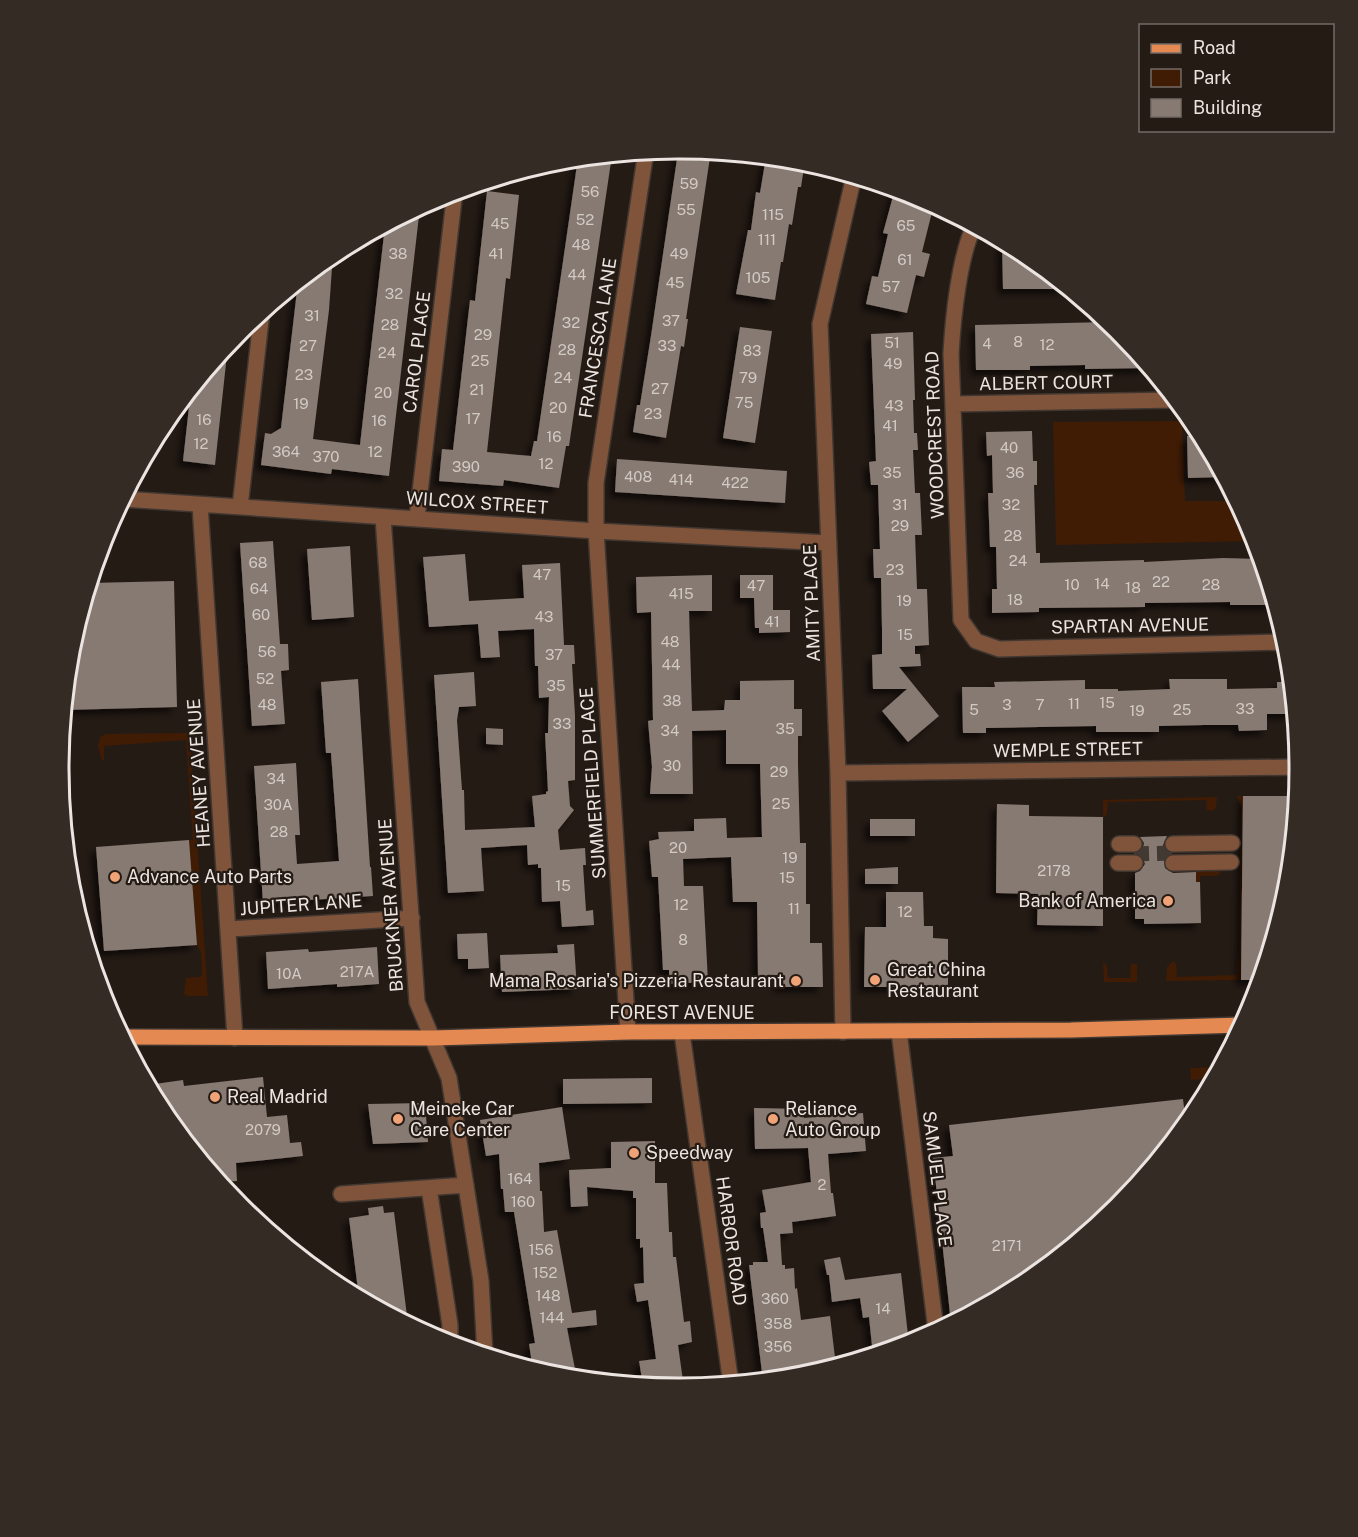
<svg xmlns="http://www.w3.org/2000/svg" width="1358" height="1537" font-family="'Public Sans',sans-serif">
<defs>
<filter id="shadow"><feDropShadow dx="-5.5" dy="5.5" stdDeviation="3" flood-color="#0009"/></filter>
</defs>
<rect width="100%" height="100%" fill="#251b15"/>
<path fill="#401c05" d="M1182,421L1185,501H1236L1252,531L1255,541L1056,545L1053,422Z
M187,733L190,736L208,996H187L184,994L186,978L200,977L202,975L201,952L197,945L189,840H193L186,740L104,746V760L102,761L98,746L100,737L106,734Z
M1237,796H1243L1241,980L1166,981L1167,967L1173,961L1176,964L1177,977L1237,975V963L1239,958L1241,808Z
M1217,797L1216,808L1212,811L1207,810L1206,800L1108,802L1107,814L1103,819V800Z
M1196,866L1219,869L1220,874L1216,876H1200V882H1196Z
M1103,962L1107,966L1108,978H1130L1131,964H1137V982H1104Z
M1220,1067L1214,1078L1191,1080L1190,1068Z"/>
<path fill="#877a72" filter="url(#shadow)" d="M678,152L710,157L686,319H688L684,347L681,346L666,438L633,432L637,405H640L651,336Z
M612,155L569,446H566L559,488L504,480L503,486L439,481L442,449L453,450L470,300L475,301L487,191L519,195L510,279L506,278L487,452L531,456L534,441H537L578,158Z
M766,157L805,161L801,187H798L792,225L789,224L783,262H781L775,300L736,294L748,230H751L756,192L760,193Z
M895,189L917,195L934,204L922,252L930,254L924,277L916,275L907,313L866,304L872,276L878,277L888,234L883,233Z
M420,207L389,476L332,469L331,474L261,465L265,433L271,434L281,428L298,282L333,254L329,310L313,439L360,445L385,226Z
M1002,241L1024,253L1068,289H1003Z
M1108,322L1118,330L1149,368L1085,369V365L1030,366V370H976L975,325Z
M740,327L772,331L755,443L723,438Z
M913,332L915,400H913L914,433H917L918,450H913L915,493H920L922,535H915L917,589H927L929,645L915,646V654H920L921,666L899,667L939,716L908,742L882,711L907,689H873L872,655L882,654V628L881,578H874L873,549H880L878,485H871L869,462L876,461L871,334Z
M228,345L215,465L183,461L191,389Z
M1032,431L1033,461H1037V485H1034L1036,553H1040V563L1144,560V562L1223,558L1261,559L1275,605H1230V602L1145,603V607L1039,608V612L992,613V589H997L996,547H990L988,493H993L992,455L987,456L986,432Z
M1201,435L1223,477L1188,478L1187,436Z
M617,459L787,471L785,503L615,492Z
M273,541L280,644H288L289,670L281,671L285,724L252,726L240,543Z
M350,546L354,617L312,620L307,549Z
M465,554L469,601L524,598L522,565L560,563L564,645H574L575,664H572L575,716V780L568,781L570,806L574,810L558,830L560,850L585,848L586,865H583L586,911L593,910L594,925L562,927L560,901L542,902L541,868H538V864L528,865L527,845L481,848L484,891L448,893L434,675L474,672L476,706L459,707L457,720L462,790H464L465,830L535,827L532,796L546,794V792L548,791L545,733H548L549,697L539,698L538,666H535L534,629L498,631L500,657L481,658L478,624L429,627L423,557Z
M712,575V611H689L692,711L724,710L725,700H740V681L794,680V709H802V736H798V764L800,843H806V904H810V943H822L823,987H779V975L758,976L757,902H733L731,857L683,859L684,886H703L708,982L669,984V970H663L658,877H652L649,841L659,839L658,832L694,831V819L726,818L727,838L762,837L760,764H726V730L692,731L693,794H650L652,767L648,721L653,720L651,612L637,613L636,577Z
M740,575H773V610H790V632L759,633V628H755L754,598H740Z
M174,581L177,707L64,710L70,647L90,583Z
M358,679L370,867H371L373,896L263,903L254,766L296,763L300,835H295L297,864L339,861L331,753H326L321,682Z
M1169,679H1227V689L1277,688V682H1291L1294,714H1267V730L1239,731L1238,725H1204L1159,726V732H1096V726L986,728V733H963L962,687H995L994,682L1085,680V689H1118V691L1170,689Z
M486,728L503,729V745L486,744Z
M1243,796H1297L1291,850L1281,861V911L1260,980H1241Z
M997,804L1029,805V816L1103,817V926L1037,925L1038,894L996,893Z
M870,819H915V836H870Z
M1167,836L1163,845L1165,849L1172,853L1164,859L1165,868L1173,873L1196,872V882H1200L1201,923L1144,924V919H1135V873L1140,871L1145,864L1143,858L1136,853L1143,848L1144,843L1140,837Z
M189,840L197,945L104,951L96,847Z
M898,867V884H865V869Z
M886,892H923L924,926H933V938L948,939V989H932V987H864L865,927H886Z
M487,933L489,968L468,969V959H458L457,934Z
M574,944L577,989L502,992L500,955L558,953L557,945Z
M377,947L379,984L337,987V984L268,989L266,952L308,949L309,952Z
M263,1077L267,1117L287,1115L290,1143L301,1142L303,1156L236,1163L237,1181L220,1182L163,1113L148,1085L183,1080L184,1086Z
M652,1078V1103L563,1104V1079Z
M1183,1099L1186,1124L1118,1208L1023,1285L951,1323L933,1158L953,1156L949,1125Z
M425,1103L428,1142L373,1144L368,1104Z
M562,1107L570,1159L539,1163L540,1191H542L544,1232L557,1230L572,1313L596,1310L597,1325L567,1328L577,1379L558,1377L533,1370L529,1344L535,1343L514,1212H505L503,1189H501L499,1154L486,1156L480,1120Z
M754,1108L804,1109V1118L863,1113L866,1151L828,1154L831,1193H833L836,1216L792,1222L793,1233L780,1234L782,1265H785V1269L794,1268L795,1289L797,1288L801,1320L830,1316L836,1366L800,1377L763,1381L749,1265H753V1262H768L763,1228H761L760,1213L766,1212L762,1190L811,1182L808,1148L755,1149Z
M655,1141V1183H667L669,1232H672L673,1257H676L684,1322L690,1321L692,1342L678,1345L684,1388L643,1385L639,1361L656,1359L648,1300L637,1302L634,1284L644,1283L643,1247L640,1248V1239H636V1198H633V1191L587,1187L588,1206L571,1207L569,1170L611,1168V1142Z
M383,1206L384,1213L394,1212L408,1324L359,1298L349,1218L369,1215L368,1208Z
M840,1257L845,1280L901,1273L909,1344L873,1355L869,1317L863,1318L860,1298L832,1302L829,1275H827L824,1260Z"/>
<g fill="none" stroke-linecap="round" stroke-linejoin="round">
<path stroke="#433933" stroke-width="15" stroke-dasharray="15 8" stroke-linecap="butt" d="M1134,854L1173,853"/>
<defs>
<path id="minor" d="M974,226C959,258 953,318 951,354L961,620L976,641L999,649L1286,642
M953,404L1175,400
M123,499L596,531L829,543
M200,505L235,1038
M240,507L262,311
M383,517L417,1002L449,1078L481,1281L485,1355
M417,518L455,191
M838,773L1299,767
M1119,844H1134
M1173,844L1232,843
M1118,863H1135
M1173,863L1231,862
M229,929L412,918
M899,1031L936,1331
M628,1032L596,531V483L646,151
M843,1032L838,773L820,324L854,176
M682,1033L731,1384
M429,1188L450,1325V1344
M341,1194L466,1185"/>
<path id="major" d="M122,1037L433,1038L628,1032L1071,1030L1242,1025"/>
</defs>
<use href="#minor" stroke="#413731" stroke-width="18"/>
<use href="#major" stroke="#413731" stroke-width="18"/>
<use href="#minor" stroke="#80543b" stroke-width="15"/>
<use href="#major" stroke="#e58952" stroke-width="15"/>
</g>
<g fill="#efa377" stroke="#251b15" stroke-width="2">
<circle cx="115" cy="877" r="6"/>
<circle cx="1168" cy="901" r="6"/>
<circle cx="875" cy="980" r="6"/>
<circle cx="796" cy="981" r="6"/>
<circle cx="215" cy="1097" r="6"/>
<circle cx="398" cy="1119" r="6"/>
<circle cx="773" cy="1119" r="6"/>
<circle cx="634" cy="1153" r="6"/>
</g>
<g text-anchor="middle" stroke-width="4.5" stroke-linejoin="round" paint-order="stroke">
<g font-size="15" fill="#d2cac4">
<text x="689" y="189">59</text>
<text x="590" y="197">56</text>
<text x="686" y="215">55</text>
<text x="773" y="220">115</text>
<text x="585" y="225">52</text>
<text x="500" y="229">45</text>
<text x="906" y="231">65</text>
<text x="767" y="245">111</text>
<text x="581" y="250">48</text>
<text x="398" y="259">38</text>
<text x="496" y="259">41</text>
<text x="679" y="259">49</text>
<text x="905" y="265">61</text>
<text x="577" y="280">44</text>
<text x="758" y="283">105</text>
<text x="675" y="288">45</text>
<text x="891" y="292">57</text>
<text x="394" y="299">32</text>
<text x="312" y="321">31</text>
<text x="671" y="326">37</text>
<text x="571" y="328">32</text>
<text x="390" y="330">28</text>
<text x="483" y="340">29</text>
<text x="1018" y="347">8</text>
<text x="892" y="348">51</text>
<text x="987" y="349">4</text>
<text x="1047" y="350">12</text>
<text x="308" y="351">27</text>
<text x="667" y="351">33</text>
<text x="567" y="355">28</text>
<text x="752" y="356">83</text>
<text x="387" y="358">24</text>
<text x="480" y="366">25</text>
<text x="893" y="369">49</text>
<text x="304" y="380">23</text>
<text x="563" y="383">24</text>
<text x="748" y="383">79</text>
<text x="660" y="394">27</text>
<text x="477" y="395">21</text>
<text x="383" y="398">20</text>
<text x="744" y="408">75</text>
<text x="301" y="409">19</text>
<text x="894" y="411">43</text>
<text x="558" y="413">20</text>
<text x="653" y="419">23</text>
<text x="473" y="424">17</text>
<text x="204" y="425">16</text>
<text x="379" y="426">16</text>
<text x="890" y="431">41</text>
<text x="554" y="442">16</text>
<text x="201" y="449">12</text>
<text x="1009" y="453">40</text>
<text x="286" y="457">364</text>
<text x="375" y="457">12</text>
<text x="326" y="462">370</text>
<text x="546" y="469">12</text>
<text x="466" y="472">390</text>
<text x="892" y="478">35</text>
<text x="1015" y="478">36</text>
<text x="638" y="482">408</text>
<text x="681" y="485">414</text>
<text x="735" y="488">422</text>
<text x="900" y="510">31</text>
<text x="1011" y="510">32</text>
<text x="900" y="531">29</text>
<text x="1013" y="541">28</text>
<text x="1018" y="566">24</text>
<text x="258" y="568">68</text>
<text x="895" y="575">23</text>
<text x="542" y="580">47</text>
<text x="1161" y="587">22</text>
<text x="1102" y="589">14</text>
<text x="1072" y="590">10</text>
<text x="1211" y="590">28</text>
<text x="756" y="591">47</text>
<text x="1133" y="593">18</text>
<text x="259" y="594">64</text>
<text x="681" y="599">415</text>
<text x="1015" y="605">18</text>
<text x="904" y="606">19</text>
<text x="261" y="620">60</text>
<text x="544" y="622">43</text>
<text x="772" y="627">41</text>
<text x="905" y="640">15</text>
<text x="670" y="647">48</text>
<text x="267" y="657">56</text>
<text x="554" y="660">37</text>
<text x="671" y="670">44</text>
<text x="265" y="684">52</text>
<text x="556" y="691">35</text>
<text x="672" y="706">38</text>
<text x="1107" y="708">15</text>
<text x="1074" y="709">11</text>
<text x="267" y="710">48</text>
<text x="1007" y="710">3</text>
<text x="1040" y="710">7</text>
<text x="1245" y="714">33</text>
<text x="974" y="715">5</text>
<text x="1182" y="715">25</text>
<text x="1137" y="716">19</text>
<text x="562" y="729">33</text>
<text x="785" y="734">35</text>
<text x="670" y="736">34</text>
<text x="672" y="771">30</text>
<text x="779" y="777">29</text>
<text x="276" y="784">34</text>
<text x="781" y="809">25</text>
<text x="278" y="810">30A</text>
<text x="279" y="837">28</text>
<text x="678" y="853">20</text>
<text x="790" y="863">19</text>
<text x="1054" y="876">2178</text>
<text x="787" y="883">15</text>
<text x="563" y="891">15</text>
<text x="681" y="910">12</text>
<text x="794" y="914">11</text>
<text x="905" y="917">12</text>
<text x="683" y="945">8</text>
<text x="357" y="977">217A</text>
<text x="289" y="979">10A</text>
<text x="263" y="1135">2079</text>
<text x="520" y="1184">164</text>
<text x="822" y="1190">2</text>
<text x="523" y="1207">160</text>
<text x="1007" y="1251">2171</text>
<text x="541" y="1255">156</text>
<text x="545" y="1278">152</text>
<text x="548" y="1301">148</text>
<text x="775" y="1304">360</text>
<text x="883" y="1314">14</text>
<text x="552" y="1323">144</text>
<text x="778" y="1329">358</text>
<text x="778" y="1352">356</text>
</g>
<g font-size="18" fill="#ebe4e0" stroke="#251b15">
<text transform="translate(598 338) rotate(-81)" y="6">FRANCESCA LANE</text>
<text transform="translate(417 352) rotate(-83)" y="6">CAROL PLACE</text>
<text transform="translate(1046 383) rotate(-1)" y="6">ALBERT COURT</text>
<text transform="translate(935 435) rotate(-92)" y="6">WOODCREST ROAD</text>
<text transform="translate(477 503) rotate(4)" y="6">WILCOX STREET</text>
<text transform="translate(812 603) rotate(-92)" y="6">AMITY PLACE</text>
<text transform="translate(1130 626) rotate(-1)" y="6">SPARTAN AVENUE</text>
<text transform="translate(1068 750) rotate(-1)" y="6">WEMPLE STREET</text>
<text transform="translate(199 773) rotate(-94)" y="6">HEANEY AVENUE</text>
<text transform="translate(593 783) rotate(-94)" y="6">SUMMERFIELD PLACE</text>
<text transform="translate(301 905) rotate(-4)" y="6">JUPITER LANE</text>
<text transform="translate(391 905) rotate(-94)" y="6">BRUCKNER AVENUE</text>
<text x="682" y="1019">FOREST AVENUE</text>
<text transform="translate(937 1179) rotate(83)" y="6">SAMUEL PLACE</text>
<text transform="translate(731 1241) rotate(82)" y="6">HARBOR ROAD</text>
</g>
<g font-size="18" fill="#ebe4e0" stroke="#251b15" text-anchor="start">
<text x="127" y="883">Advance Auto Parts</text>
<text x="1156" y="907" text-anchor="end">Bank of America</text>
<text x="887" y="976">Great China<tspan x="887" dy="21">Restaurant</tspan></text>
<text x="784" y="987" text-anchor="end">Mama Rosaria's Pizzeria Restaurant</text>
<text x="227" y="1103">Real Madrid</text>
<text x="410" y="1115">Meineke Car<tspan x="410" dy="21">Care Center</tspan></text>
<text x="785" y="1115">Reliance<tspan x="785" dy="21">Auto Group</tspan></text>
<text x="646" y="1159">Speedway</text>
</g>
</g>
<path d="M0 0H1358V1537H0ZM678 159H680A609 609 0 0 1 1289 768V769A609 609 0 0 1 680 1378H678A609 609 0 0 1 69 769V768A609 609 0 0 1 678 159Z" fill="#352b25" fill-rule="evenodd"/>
<path fill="none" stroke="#ebe4e0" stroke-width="3" d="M678 159H680A609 609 0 0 1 1289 768V769A609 609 0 0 1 680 1378H678A609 609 0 0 1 69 769V768A609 609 0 0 1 678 159Z"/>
<rect x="1139" y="24" width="195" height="108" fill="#251b15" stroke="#746b66" stroke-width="1.5"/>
<rect x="1151" y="44" width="30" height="9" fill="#e58952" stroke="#746b66" stroke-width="1.5"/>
<text x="1193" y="54" font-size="18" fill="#ebe4e0">Road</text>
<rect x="1151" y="69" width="30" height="18" fill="#401c05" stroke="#746b66" stroke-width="1.5"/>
<text x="1193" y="84" font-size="18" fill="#ebe4e0">Park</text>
<rect x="1151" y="99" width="30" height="18" fill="#877a72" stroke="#746b66" stroke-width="1.5"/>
<text x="1193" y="114" font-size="18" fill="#ebe4e0">Building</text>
</svg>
